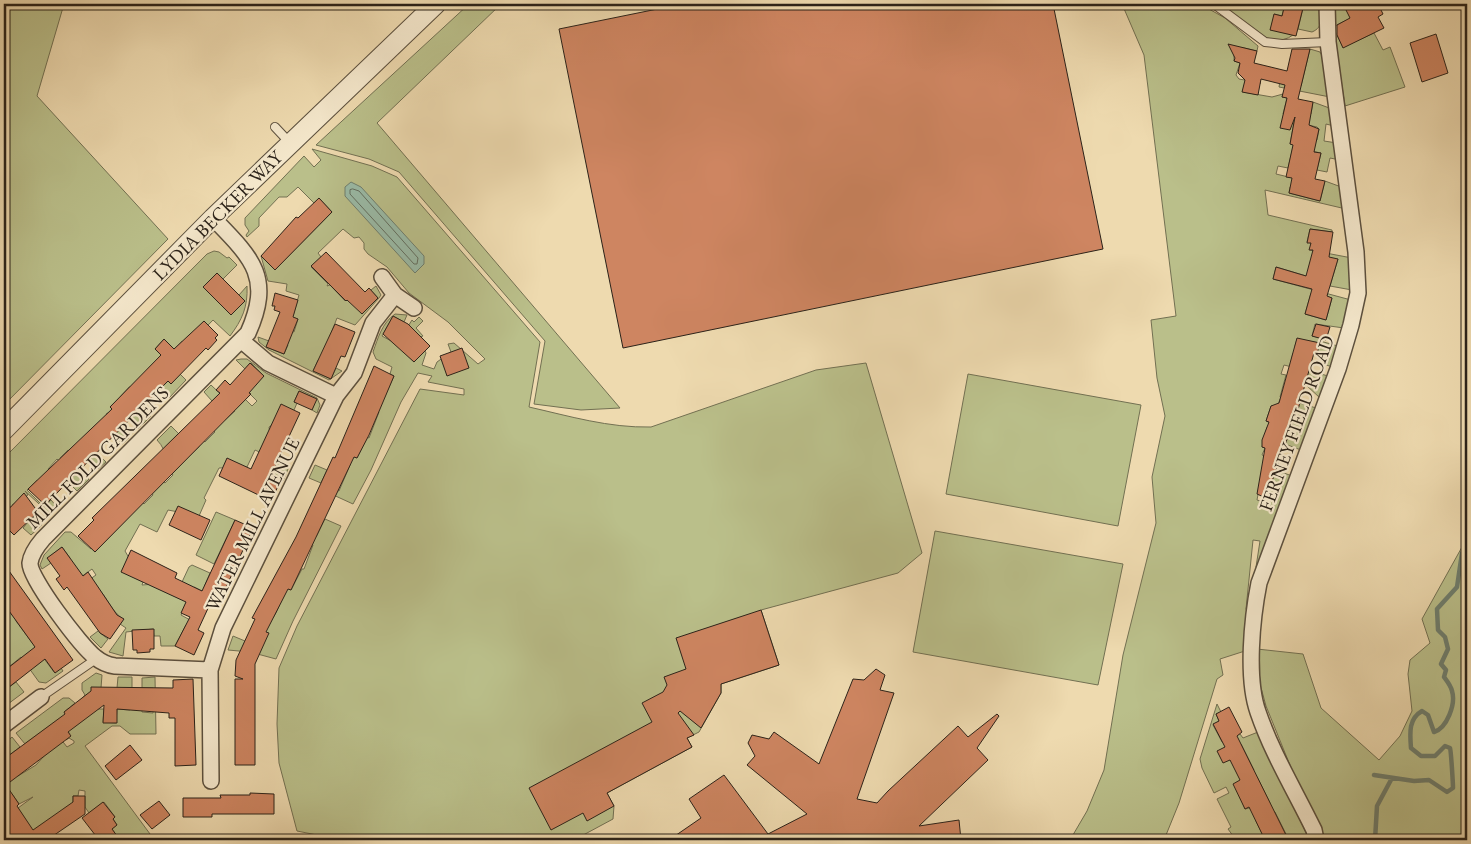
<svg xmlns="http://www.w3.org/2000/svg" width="1471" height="844" font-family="'EB Garamond',serif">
<rect width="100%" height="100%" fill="#eedaaf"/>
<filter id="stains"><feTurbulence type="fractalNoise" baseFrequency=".004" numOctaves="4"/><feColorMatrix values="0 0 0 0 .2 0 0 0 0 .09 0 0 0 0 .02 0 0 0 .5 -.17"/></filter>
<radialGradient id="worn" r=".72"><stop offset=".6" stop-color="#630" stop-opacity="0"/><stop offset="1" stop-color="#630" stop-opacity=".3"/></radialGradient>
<path fill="#babf8a" stroke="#727052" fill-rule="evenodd" d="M4,4H64L37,96L168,239L4,405Z
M469,4L500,5L377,123L620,408L581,410L534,404L545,341L399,172L369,159L316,145Z
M1122,4H1200L1225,18L1258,46L1257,51L1244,48H1234V61L1240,63L1236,75L1239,79L1261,83L1245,82L1243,92L1272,97L1283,94L1282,97L1287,98L1283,114H1311L1313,102L1332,109L1334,126L1326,124L1324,141L1337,143L1340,160L1330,158L1327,172L1317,170L1321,153L1293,147L1288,168L1278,166L1276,174L1301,180L1290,187L1289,193L1320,201L1325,181L1344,188L1346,209L1265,190L1268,215L1332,230V232L1310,229L1307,242L1311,243L1310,250L1352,258V290L1330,286L1338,259L1313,278L1276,267L1273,279L1351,300L1344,328L1315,324L1312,336L1321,338L1320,341L1338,346L1332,367L1321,363L1317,354L1319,343L1297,339L1295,346L1301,348L1299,354L1293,353L1291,361L1307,370L1328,376L1320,398L1305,384L1308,371L1284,365L1281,374L1286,375L1280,397L1316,408L1301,450L1285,444L1299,406L1280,399L1278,405L1271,406L1266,421L1273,424L1272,428L1267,427L1262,447L1265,448L1262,455L1279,462L1265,457L1257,500L1264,502L1276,470L1292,476L1259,568L1256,567L1260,541L1253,540L1246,609L1249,615L1248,650L1220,659L1223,675L1217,679L1179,803L1164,840H1070L1087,811L1104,770L1123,655L1156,523L1152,477L1165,416L1157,378L1151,320L1176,316L1144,55ZM1294,122L1317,127L1319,129L1317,140L1290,144ZM1311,293L1332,298L1326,320L1305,314Z
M1222,4H1285L1282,16L1274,14L1293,35C1269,53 1238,18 1222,4Z
M1304,4H1322C1322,16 1324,27 1312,32L1298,29Z
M1333,4H1343L1345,9L1357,4H1368L1369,9L1333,27L1343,47L1374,33L1383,50L1390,47L1405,87L1345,106L1333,27Z
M1310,49L1320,52L1325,61L1330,97L1279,87L1280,81L1301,86Z
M312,149L372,166L397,177L540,342L529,407C569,416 609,428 651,427L816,370L866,363L922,553L898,573L761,610L779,665L721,684V693L699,732L687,738L692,747L607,793L614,806L613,819L574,840H342L297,831L279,763L277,724L279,668L297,626L420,389L464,395V389L428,382L432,376L418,373L401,402L371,470L353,504L329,493L331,488L339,491L350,465L348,454L357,458L367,437L369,438L379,412L371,408L384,398L394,376L390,374L392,367L376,359L373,352C378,338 382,323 395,314L407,315L404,322L393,316L382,336L393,342L400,339L412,320L414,322L419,317L423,321L416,328L423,336L397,345L414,362L425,351L426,353L422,365L434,369L437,362L451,352L448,344L454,343L478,364L485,359L448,322L409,293L387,267L368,254L364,249V243L359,237L354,238L343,229L318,253L321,257L311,267L328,284L327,286L330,285L345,301L352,294L362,314L378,298L371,290L376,286L381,295L379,298L355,325L337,318L325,349L322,362L318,360L313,371L331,379L336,368L342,371L329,380L269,350L259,342L258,337L269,341L266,347L284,354L288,345L283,342L279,328L294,332L298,319L283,314L293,316L299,295L286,291L287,284L268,281L261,256L275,270L332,212L319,198L314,203L298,187L287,197H279L259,218V226L247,237L246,235L249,231L245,225V218L304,156L314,167L321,160Z
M214,251L219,252L227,258L229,257L237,265L223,279L217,273L204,287L239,295L247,286C248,307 242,320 230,336L213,320L188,346L182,341L174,350L163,340L155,349L186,380L169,398L160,389L167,382L129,387L120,397L136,413L142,407L151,416L138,429L129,421L135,414L118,399L110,407L113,410L106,414L129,438L122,444L113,435L96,452L106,462L98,469L74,445L75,448L71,452L68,450L60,458L76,474L80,470L89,479L77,491L68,482L74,475L57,459L48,469L51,473L41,484L37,480L27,490L44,507L51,500L58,508L51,515L25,491L28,495L12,505L28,521L34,517L42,525L31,535L23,528L28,522L11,506L4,514V458L207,254Z
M241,359H247L266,373L317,398L320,405L317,413L312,410L316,399L299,391L294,402L297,403L294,410L269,427L273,458L286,465L288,469L283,481L259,470L266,455L255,450L247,467L219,468L204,498L206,500L199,516L168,510L157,532L140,524L125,551L143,582L142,585L182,582L189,567L192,565L210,573L205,585L206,593L194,587L181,615L192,621L186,625L175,646H161L160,636H154L153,629L126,632L123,656L109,652L126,628L120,624L123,619C105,606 108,590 86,582L96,575L92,569L81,577L67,560L70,558L62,547L48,558L51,563L42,569L40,565L44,555L65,532H71L91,549L140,500L144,504L153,495L150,490L160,479L165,483L173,475C164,465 169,452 157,440L171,426L179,434L189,456L199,447L200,438L205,442L215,432L211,428L221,417L225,420L235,411L218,395L212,401L204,392L211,385L231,404L241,395L252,406L257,401L247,391L264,376L251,363L245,369L236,360Z
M968,374L1141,405L1118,526L946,494Z
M315,465L327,470L321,483L309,478Z
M216,512L235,520L214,564L196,555Z
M325,519L341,526L293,621L276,659L250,652L228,650L233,636L245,641L243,646C264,628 282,618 282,586L291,590L302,569H304L313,545L308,542L311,535L316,537Z
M935,531L1123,564L1098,685L913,652Z
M1467,538V840H1324L1296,780L1266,706L1260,684L1257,649L1303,654L1321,708L1379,760L1400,736L1412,711L1408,674L1410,660L1430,643L1422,619Z
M4,604L7,609L13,605L16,621L54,672L61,668L63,671L46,683L39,682L21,657L4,671Z
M102,628L100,633L108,639L101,648L90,637Z
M96,673L102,675L101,688L91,709H104L103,722L116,723L117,709L130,710L117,688L118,677H132V694L142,707V712L153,713V688H142V678L155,677L156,734H130L120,726H112L85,746L153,838L302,837L317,840H117L119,839L112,829L117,825L113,819L115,817L104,802L89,813L85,807V791L79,790L78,796H73V807L32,831L18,808L33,797L19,804L12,794L4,798V780L15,772L18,776L36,765L60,738L67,747L74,743V741L69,738L66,740L70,734L59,719L25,744L16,733L63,698H69L75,703L64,712L74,726L88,711L80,700L85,695L82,690V683Z
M16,682L24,692L4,707V691Z
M1217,704L1221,712L1216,714L1219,721L1213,725L1222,742L1240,734L1243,738L1258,732L1309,839L1266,840L1272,837L1274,840L1286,834L1275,812L1256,821L1265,840H1236L1228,829L1231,827L1217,799L1229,793L1226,787L1214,793L1202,768L1200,759ZM1241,744L1254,770L1230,760ZM1257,777L1270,803L1245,809L1242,801Z
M12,737L20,747L4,759V744Z"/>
<path fill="#9abba7" stroke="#6e7e6e" d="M351,182L361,187L424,256V264L415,273L345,196V187Z"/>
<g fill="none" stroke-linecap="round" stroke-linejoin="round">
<path stroke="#626e60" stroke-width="1" d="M353,189L359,191L418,258L417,264H414L350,194V190Z"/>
<path stroke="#6e7e6e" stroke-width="4.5" d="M1374,775L1414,781L1429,780L1447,792L1453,788C1453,784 1451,750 1450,748L1445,746L1435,756H1421L1411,748C1410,734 1408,719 1422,711L1428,715L1434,732C1447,728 1456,704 1452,691C1451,686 1447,681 1444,677L1446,670L1441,664L1448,649L1445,637L1438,630L1437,609L1457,587L1462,553L1467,548
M1375,840L1377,806L1392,778"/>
</g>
<path fill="#ce8561" stroke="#2b2219" d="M682,4H1053L1103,249L623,348L559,29Z
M1285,4H1304L1296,36L1270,30L1274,14L1282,16Z
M1343,4H1378L1383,14L1378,17L1384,28L1343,48L1337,35V25L1350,18Z
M1436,34L1448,73L1422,82L1410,43Z
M1228,44L1257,51L1254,63L1287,71L1292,49H1310L1298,99L1313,102L1309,125L1319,129L1314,152L1321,153L1315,179L1325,181L1320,201L1289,193L1292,178L1286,177L1293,145L1290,144L1295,117L1290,130L1280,128L1287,98L1282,97L1285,85L1261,79L1258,95L1242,92L1245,80L1238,73L1240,63L1234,61L1235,58Z
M319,198L332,212L275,270L261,256L296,217L298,218Z
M1310,229L1333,232L1329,257L1338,259L1327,296L1332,298L1326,320L1305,314L1312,289L1273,279L1276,267L1306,276L1313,250H1309L1311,243H1307Z
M326,252L365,292L369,288L378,298L362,314L347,300L346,301L311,266Z
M217,273L245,301L231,315L203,287Z
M275,293L298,300L293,317L298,319L284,354L266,347L280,312L274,310L275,306H272Z
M393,316L408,324L430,346L414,362L383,334Z
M204,321L218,335L215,338L217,340L208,350L206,348L171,384L168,381L45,505L28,489L112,409L110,407L161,355L155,349L164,339L174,349Z
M335,324L355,332L345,357L341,356L331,379L313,371Z
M1316,324L1330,327L1326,340L1312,336Z
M1297,338L1320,343L1317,354L1314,353L1299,406L1266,498L1257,494L1265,448L1262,447V440L1269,422L1266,421L1271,406L1279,403Z
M462,348L469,368L447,376L440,356Z
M250,363L264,376L249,393L251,394L95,552L78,536L94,520L92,518L220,393L216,390L225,380L230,385Z
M374,366L394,376L369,435L357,458L354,457L291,590L288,589L266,632L269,633L255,664V765H235V679H243L235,676L236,660L255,619L252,618L296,537L333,457L335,458Z
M299,391L317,399L312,410L294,402Z
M281,404L300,413L271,475L281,480L271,501L219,476L227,458L251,469Z
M24,493L38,512L14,535L4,525V514Z
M178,506L210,520L201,540L169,525Z
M235,520L253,528L223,594L216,591L198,630L204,633L194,655L175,646L190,617L181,613L186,602L121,572L131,550L177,573L175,578L202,591Z
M62,547L83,576L88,572L117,615L124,619L110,639L100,633L67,587L64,590L56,579L60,576L47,558Z
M4,564L73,660L55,673L45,659L4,691V671L35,647L4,604Z
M761,610L779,665L721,684V693L701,728L680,711L678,713L694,735L687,738L692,747L607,793L614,806L587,821L583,813L551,830L529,788L652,722L642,703L663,692L667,685L664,677L686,669L676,638Z
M154,629V649H150V652L137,653V650H133L132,630Z
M876,669L885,675L880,690L894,693L857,799L877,803L888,791L958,726L968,737L997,714L999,716L977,748L988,760L919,826L959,820L961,840H669L701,818L689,799L724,775L768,834L807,814L747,765L755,756L748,743L752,735L769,739L774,732L819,764L853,679L864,680Z
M193,679L196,765L175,766V718H169V713L117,709V723H103L104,705L68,732L71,736L6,785L19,804L17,806L33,830L73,802V796H85V814L47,840H4V759L65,714L64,712L91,691V687L173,688V680Z
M1229,707L1242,732L1237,736L1286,835L1274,840H1265L1249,807L1245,809L1233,784L1240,780L1230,760L1223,763L1217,751L1225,747L1213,724L1219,721L1216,714Z
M130,745L142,760L116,780L105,766Z
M250,793L274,794V814H212V817H183V798H221L220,795H250Z
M159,801L170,815L152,829L140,815Z
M103,802L115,817L113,819L117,825L112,829L120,840H99L82,818Z"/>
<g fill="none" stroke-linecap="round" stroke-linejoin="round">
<defs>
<path id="service" d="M1214,4L1265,42L1282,44L1328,42
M275,127L290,143
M41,697L96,659"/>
<path id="minor" d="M382,277L395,295L414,308
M242,341L268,363L336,396
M210,670L115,666C107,665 101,662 95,657C81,646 29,578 30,563C31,554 37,546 43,539L248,333C273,277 252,258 213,218
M4,725L41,697
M211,781L210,670L223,628L336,396L354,373L373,323L395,295
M1316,840L1314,830C1295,791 1272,753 1258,712C1246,678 1252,618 1259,583L1338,369L1351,325L1358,293L1356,252L1328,42L1327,4"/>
<path id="tertiary" d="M4,430L213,218L436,4"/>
</defs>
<use href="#service" stroke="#5c503e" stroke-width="10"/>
<use href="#minor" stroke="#5c503e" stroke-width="18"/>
<use href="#tertiary" stroke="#5c503e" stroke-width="21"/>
<use href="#service" stroke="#f4e7cb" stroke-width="8"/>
<use href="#minor" stroke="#f4e7cb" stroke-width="15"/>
<use href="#tertiary" stroke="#f4e7cb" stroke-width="19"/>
</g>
<g text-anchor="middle" stroke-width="4.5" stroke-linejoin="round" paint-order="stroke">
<g font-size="19" fill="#2b2219" stroke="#f4e7cb">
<text transform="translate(217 215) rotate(-45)" y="7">LYDIA BECKER WAY</text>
<text transform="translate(1296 423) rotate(-70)" y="7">FERNEY FIELD ROAD</text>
<text transform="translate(97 457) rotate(-45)" y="7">MILL FOLD GARDENS</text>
<text transform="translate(252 524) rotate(-64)" y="7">WATER MILL AVENUE</text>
</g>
</g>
<rect width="1471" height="844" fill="none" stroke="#eedaaf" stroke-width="20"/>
<rect x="5" y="5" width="1461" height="834" fill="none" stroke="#2b2219" stroke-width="2.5"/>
<rect x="10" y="10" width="1451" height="824" fill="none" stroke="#2b2219"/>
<rect width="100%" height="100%" filter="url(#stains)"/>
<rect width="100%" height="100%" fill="url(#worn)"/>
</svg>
